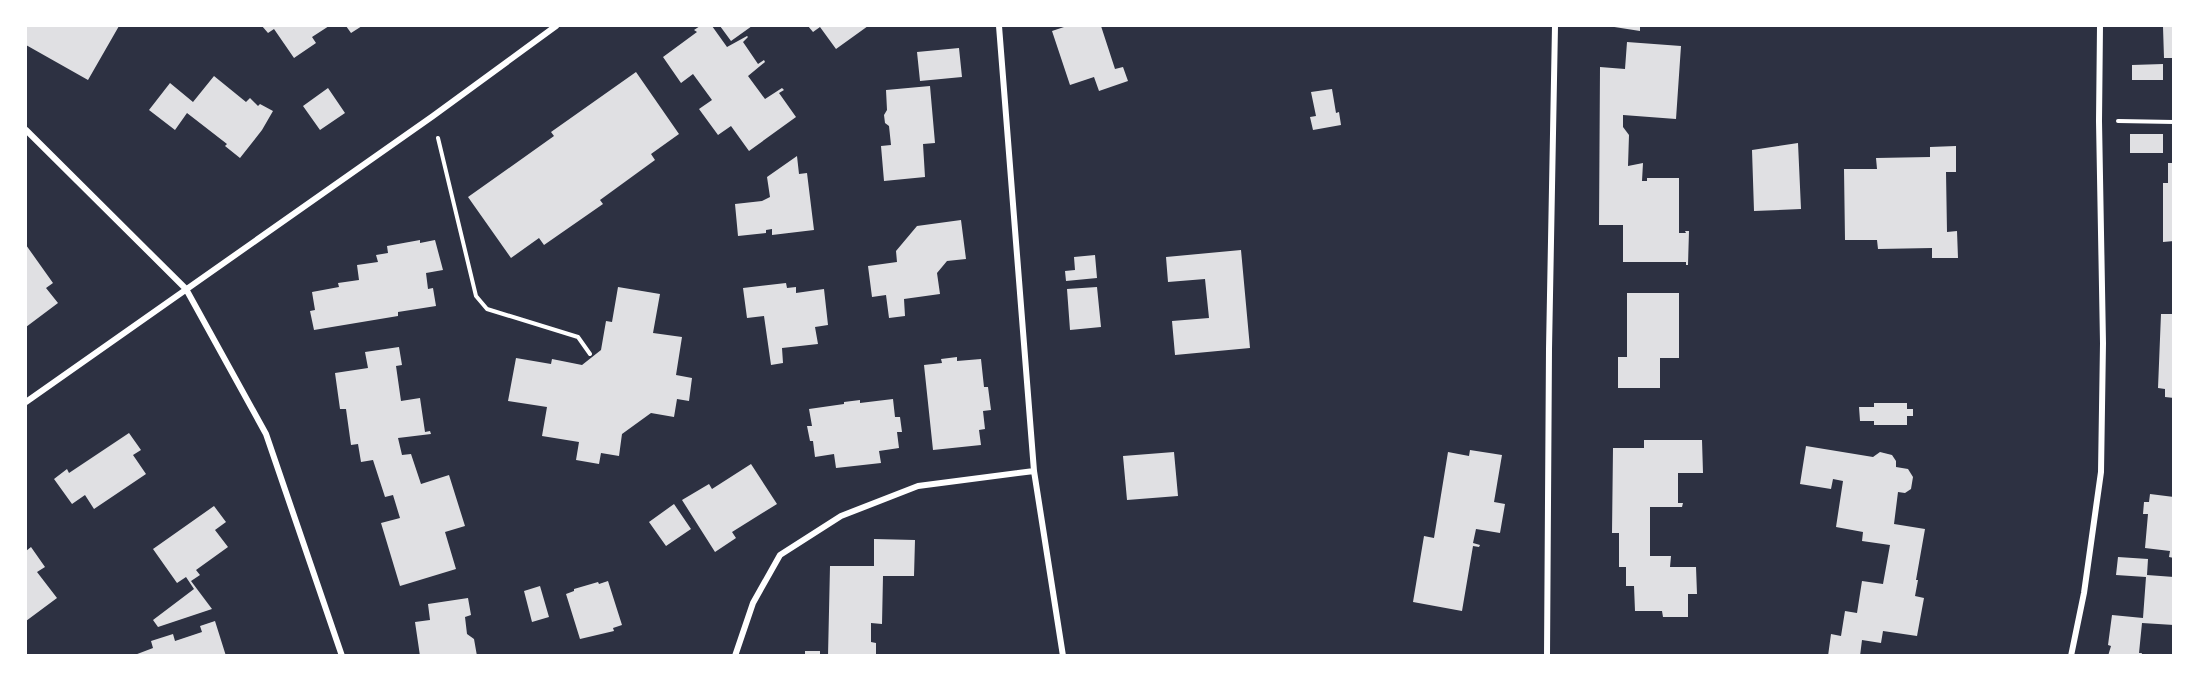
<svg xmlns="http://www.w3.org/2000/svg" width="2199" height="681" font-family="'Alegreya Sans',sans-serif">
<rect width="100%" height="100%" fill="#2d3142"/>
<path fill="#e0e0e3" d="M26,26H119L88,80L26,45Z
M262,26H329L312,37L316,43L294,58L274,29L268,33Z
M346,26H362L351,33Z
M700,26H712L727,47L747,36L748,37L743,42L758,64L764,60L765,62L748,76L765,99L782,88L784,90L779,93L796,117L749,151L731,126L718,135L699,109L712,100L693,74L681,83L663,57L697,32L694,30Z
M720,26H752L731,41Z
M808,26H868L836,49L820,27L813,32Z
M1067,26H1101L1115,69L1123,67L1128,81L1099,91L1094,77L1070,85L1052,31Z
M1608,26H1640V31Z
M2163,27H2174V58H2164Z
M1627,42L1681,46L1676,119L1623,115V127L1629,135L1628,166L1643,163L1642,181H1647V178H1679V233H1686L1685,231H1689L1688,265H1686V262H1623V225H1599L1600,67L1625,69Z
M959,48L962,77L920,81L917,52Z
M2163,64V80H2132V65Z
M636,72L679,134L651,154L655,160L600,200L603,204L544,245L539,238L511,258L468,197L554,136L551,132Z
M214,76L246,102L250,98L258,106L260,104L273,111L262,130L240,158L225,146L227,144L187,113L175,130L149,110L170,83L193,102Z
M930,86L935,143L923,144L925,177L884,181L881,146L891,145L889,126L885,123L884,115L887,110L886,90Z
M328,88L345,113L320,130L303,106Z
M1332,89L1336,113L1339,112L1341,125L1313,130L1310,117L1316,116L1311,92Z
M2130,134H2163V153H2130Z
M1798,143L1801,209L1754,211L1752,150Z
M1956,146V172H1946L1947,232L1957,231L1958,258H1932V248L1878,249L1877,240H1845L1844,169H1877L1876,158L1930,157V147Z
M797,156L799,174L807,173L814,230L772,235V229L766,230V233L738,236L735,204L762,201L770,197L767,177Z
M2168,163H2174V241L2163,242V183H2168Z
M961,220L966,259L947,261L937,273L940,294L904,299L905,316L889,318L886,295L872,297L868,266L897,262L896,251L917,226Z
M420,240V243L435,240L443,270L426,273L428,289L433,288L436,306L398,312V316L314,330L310,311L315,310L312,292L339,287L338,283L359,280L357,265L378,262L376,255L388,253L387,246Z
M26,245L53,283L46,288L58,303L26,327Z
M1241,250L1250,348L1175,355L1172,321L1209,318L1205,279L1168,282L1166,257Z
M1095,255L1097,278L1066,281L1065,271L1075,270L1074,257Z
M786,283L787,288L796,287V293L824,289L828,325L815,327L818,344L782,348L783,363L771,365L764,316L747,318L743,288Z
M618,287L660,294L653,333L682,337L676,375L692,378L689,401L677,399L674,417L651,413L622,434L619,456L601,453L599,464L576,460L579,442L542,436L547,407L508,401L516,358L551,364L552,359L582,365L601,350L606,321L612,322Z
M1097,287L1101,327L1070,330L1067,289Z
M1627,293H1679V358H1660V388H1618V357H1627Z
M2161,314H2174V398L2165,397V389L2158,388Z
M399,347L402,365L396,366L401,401L420,398L425,432L430,431L431,434L398,438L402,455L411,454L421,484L449,475L465,526L445,532L456,569L400,586L381,523L400,518L393,495L385,497L373,460L361,462L358,444L351,445L346,409H340L335,373L368,368L365,352Z
M957,357V361L981,359L984,387H988L991,410L983,411L985,429L979,430L981,445L933,450L924,365L942,363L941,359Z
M893,399L895,417H900L902,432H897L899,448L879,451L881,463L836,468L834,454L815,457L813,441H810L807,426H812L809,409L844,404V402L860,400V403Z
M1874,403H1907V409H1913V416H1907V425H1874V421H1860L1859,407H1874Z
M129,433L141,450L133,455L146,474L94,509L85,495L72,504L54,479L67,469L69,473Z
M1644,440H1702L1703,473H1678V503H1683L1682,507H1650V556H1671L1670,567H1696L1697,594H1688V617H1663L1662,611H1635L1634,586H1626V567H1619V533H1612L1613,448H1644Z
M1806,446L1873,457L1880,452L1892,455L1896,461V467L1908,469L1913,477L1911,489L1905,493L1898,492L1894,524L1925,529L1916,580H1918L1915,596L1924,598L1917,636L1883,631L1881,643L1862,640L1860,656H1828L1831,634L1841,636L1845,611L1857,613L1862,581L1883,584L1890,545L1862,541L1863,532L1836,527L1843,481L1833,479L1831,489L1800,484Z
M1470,450L1502,455L1494,502L1505,504L1500,533L1476,529L1473,543L1480,545L1479,547L1473,546L1462,611L1413,602L1424,536L1434,538L1448,452L1469,456Z
M1174,452L1178,496L1127,500L1123,456Z
M751,464L777,504L732,532L736,538L715,552L682,500L709,484L712,489Z
M2150,494L2174,497V558L2169,557L2170,551L2145,548L2148,514H2143L2144,502H2149Z
M674,504L691,529L666,546L649,522Z
M214,506L226,522L215,530L228,547L196,570L200,575L191,581L212,609L158,627L153,620L194,589L186,577L177,583L153,549Z
M874,539L915,540L914,576H883L882,624L871,623V642L876,643V656H828L830,566H874Z
M31,547L45,567L37,572L57,598L26,621V551Z
M2118,557L2148,559L2147,575L2174,577V625L2142,623L2139,653H2142L2141,656H2108L2111,646L2108,645L2112,615L2143,618L2146,577L2116,575Z
M608,581L622,625L613,628L614,631L580,639L566,594L574,591V589L598,582L599,584Z
M540,586L549,617L532,622L524,591Z
M468,598L471,615L465,617L467,634L474,639L477,656H420L415,622L430,620L428,604Z
M215,621L226,656H132L153,648L151,641L173,634L175,641L202,632L200,626Z
M805,651H820V656H805Z"/>
<g fill="none" stroke-linecap="round" stroke-linejoin="round">
<path stroke="#fff" stroke-width="4" d="M2118,121L2174,122
M438,138L476,296L487,309L578,337L590,354"/>
<path stroke="#fff" stroke-width="6" d="M999,26L1034,471L1063,656
M26,130L186,289L266,434L342,656
M26,402L433,116L556,26
M735,656L753,603L780,555L841,516L918,486L1034,471
M1547,656L1549,349L1555,26
M2071,656L2084,593L2101,472L2103,343L2099,121L2100,26"/>
</g>
<rect width="2199" height="681" fill="none" stroke="#ffffff" stroke-width="54"/>
</svg>
